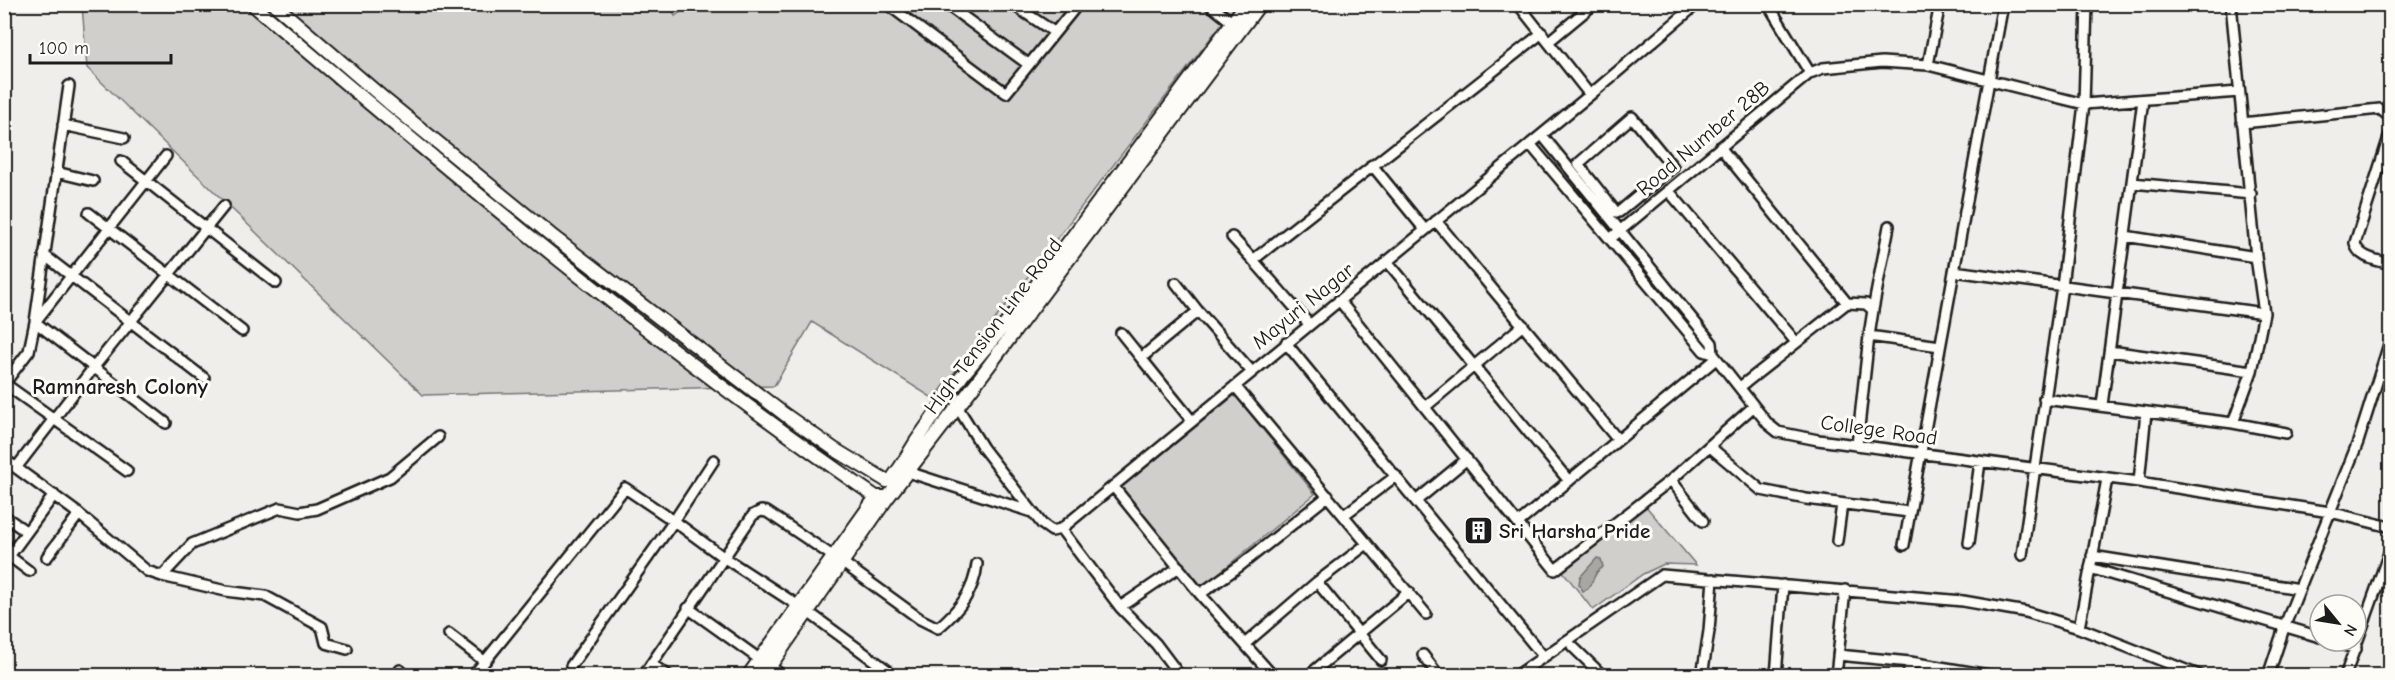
<svg xmlns="http://www.w3.org/2000/svg" width="2395" height="680" font-family="'Comic Neue',sans-serif">
<rect width="100%" height="100%" fill="#f0eeea"/>
<filter id="ink" filterUnits="userSpaceOnUse"><feTurbulence type="fractalNoise" baseFrequency=".0167" numOctaves="2"/><feDisplacementMap in="SourceGraphic" scale="12" xChannelSelector="R" yChannelSelector="G"/><feConvolveMatrix kernelMatrix="1 2 1 2 8 2 1 2 1" color-interpolation-filters="sRGB"/></filter>
<g filter="url(#ink)">
<path fill="#d0cfcc" stroke="#767674" stroke-width="1.5" d="M670,4L675,16L692,4L1236,5L934,399L812,322L774,386L423,395L87,68L82,5Z
M1235,395L1315,494L1202,587L1121,488Z
M1644,504L1696,565L1664,564L1643,574L1593,610L1561,569Z"/>
<path fill="#a8a7a3" stroke="#706f6d" stroke-width="1.5" d="M1597,558L1601,559L1603,567L1597,572L1588,589L1583,591L1579,584L1580,577Z"/>
<g fill="none" stroke-linecap="round" stroke-linejoin="round">
<defs>
<path id="minor" d="M887,4L1006,93L1078,4
M946,4L1028,64
M1012,4L1054,32
M1209,4L1233,23
M1518,4L1590,95
M1768,4L1810,73
M2231,4L2256,257L2264,313L2252,371L2233,423
M1548,42L1594,4
M1928,65L1940,4
M1632,117L1673,167L1619,212H1616L1578,164Z
M2242,123L2380,109L2390,117
M63,125L124,138
M2390,134L2355,243C2358,258 2377,260 2390,264
M1542,135L1712,343L1713,354
M1530,144L1704,351L1713,354L1768,424L1778,432L1818,440L2139,482L2330,512L2390,527
M1720,147L1847,303
M121,161L276,283
M1372,165L1425,230
M56,172L93,181
M2132,183L2251,194
M1668,190L1796,342
M89,213L242,331
M1436,221L1618,440
M2125,236L2256,257
M1232,237L1253,260
M1610,239L1810,73L1823,68L1882,62L1928,65L2084,104L2239,92
M44,255L204,378
M1387,261L1569,481
M1954,271L2264,313
M1176,283L1198,311
M1339,300L1555,570L1671,480L1753,407
M1873,310L1889,226
M1309,324L1253,260L1542,33
M1121,333L1141,358
M1286,343L1543,656
M2110,351L2252,371
M4,384L29,351L35,322L69,86
M5,384L127,471
M1235,386L1426,614
M1740,387L1847,303L1866,304L1873,310L1869,336L1940,346
M2044,399L2233,423L2286,433
M2102,405L2143,100
M957,406L983,448L1042,524L1052,531L1061,529L1590,95L1697,4
M1425,407L1523,325
M1192,421L1141,358L1198,311L1252,372
M166,423L35,322L166,156
M1857,445L1869,336
M1709,446L1761,490L1806,499L1909,512
M4,459L79,514L147,571L162,576L192,544L280,508L300,512L317,509L390,477L438,437
M16,468L94,367L224,206
M908,472L1032,512
M1671,480L1703,521
M2139,482L2146,412
M1113,486L1200,594L1273,676
M1416,501L1467,459
M1344,515L1396,476
M4,516L27,532
M1518,523L1716,359
M1061,529L1120,607L1156,644L1180,676
M1837,541L1842,504
M1969,543L1980,462
M1904,545L2003,4
M2022,555L2062,286L2084,104L2087,4
M9,556L29,571
M2092,556L2300,589
M47,557L79,514
M4,563L54,495
M2090,568L2320,637
M162,576L226,591L265,596L322,627L326,643L347,649
M1317,582L1381,660
M1200,594L1241,565L1328,496
M1120,607L1179,567
M688,608L783,676
M2079,628L2107,479
M449,634L484,661
M2332,641L2356,649
M1246,643L1317,582L1367,544
M1572,646L1603,676
M1423,655L1439,676
M1838,655L1910,662L1995,676
M651,664L669,676
M571,666L674,521L714,460
M400,670L407,676
M473,676L625,488L674,521L723,557L808,612L887,670
M643,676L753,515L761,511L767,512L843,563L920,619L938,628C959,610 974,592 977,564
M1308,676L1409,592
M1516,676L1662,575L1963,601L2026,612L2079,628L2201,676
M1702,676L1709,631L1713,579
M1776,676L1783,585
M1836,676L1845,590
M1908,676L1910,662
M2268,676L2285,625L2358,442L2390,341
M2345,676L2390,550"/>
<path id="major" d="M252,4C454,176 657,347 876,497H888
M274,4L388,102L551,235L784,414L834,449L887,481L892,479L901,466L917,440L962,376L1020,307L1246,4
M748,676L876,497
M763,676L888,497L976,383L1260,4"/>
</defs>
<use href="#minor" stroke="#1c1c1c" stroke-width="14"/>
<use href="#major" stroke="#1c1c1c" stroke-width="16"/>
<use href="#minor" stroke="#fdfcf7" stroke-width="9"/>
<use href="#major" stroke="#fdfcf7" stroke-width="12"/>
</g>
</g>
<defs>
<symbol id="building-square" viewBox="-11 -11 22 22"><rect x="-9" y="-9" width="18" height="18" rx="4" fill="#1c1c1c" stroke="#fdfcf7"/><path d="M-4-6H4V6H1V3H-1V6H-4ZM-2.5-4.3h1.7v1.8h-1.7ZM.8-4.3h1.7v1.8H.8ZM-2.5-1h1.7V.8h-1.7ZM.8-1h1.7V.8H.8Z" fill="#fff"/></symbol>
</defs>
<g fill-rule="evenodd">
<use href="#building-square" x="1462" y="514" width="33" height="33"/>
</g>
<g text-anchor="middle" stroke-width="6" stroke-linejoin="round" paint-order="stroke">
<g font-size="21" fill="#1c1c1c" stroke="#fdfcf7">
<text transform="translate(1703 138) rotate(-40)" y="7">Road Number 28B</text>
<text transform="translate(1303 306) rotate(-39)" y="7">Mayuri Nagar</text>
<text transform="translate(993 326) rotate(-53)" y="7">High Tension Line Road</text>
<text transform="translate(1879 430) rotate(8)" y="7">College Road</text>
</g>
<g font-size="21" font-weight="bold" fill="#1c1c1c" stroke="#fdfcf7" text-anchor="start">
<text x="1499" y="538">Sri Harsha Pride</text>
</g>
<g font-size="22" font-weight="bold" fill="#1c1c1c" stroke="#fdfcf7">
<text x="120" y="394">Ramnaresh Colony</text>
</g>
</g>
<rect width="2395" height="680" fill="none" stroke="#fdfcf7" stroke-width="24"/>
<rect x="12" y="12" width="2371" height="656" fill="none" stroke="#1c1c1c" stroke-width="2" filter="url(#ink)"/>
<g transform="translate(2338 623) rotate(120)"><circle r="28" fill="#fdfcf7" stroke="#a3a29f" stroke-width="1.5"/>
<path d="M0-4.5L10 22L0 15L-10 22Z" fill="#1c1c1c"/>
<text y="-9" font-size="16" font-weight="bold" text-anchor="middle" fill="#1c1c1c">N</text>
</g>
<path d="M30 54v9h141v-9" fill="none" stroke="#1c1c1c" stroke-width="3"/>
<text x="39" y="54" font-size="18" fill="#1c1c1c" stroke="#fdfcf7" stroke-width="4.5" paint-order="stroke">100 m</text>
</svg>
